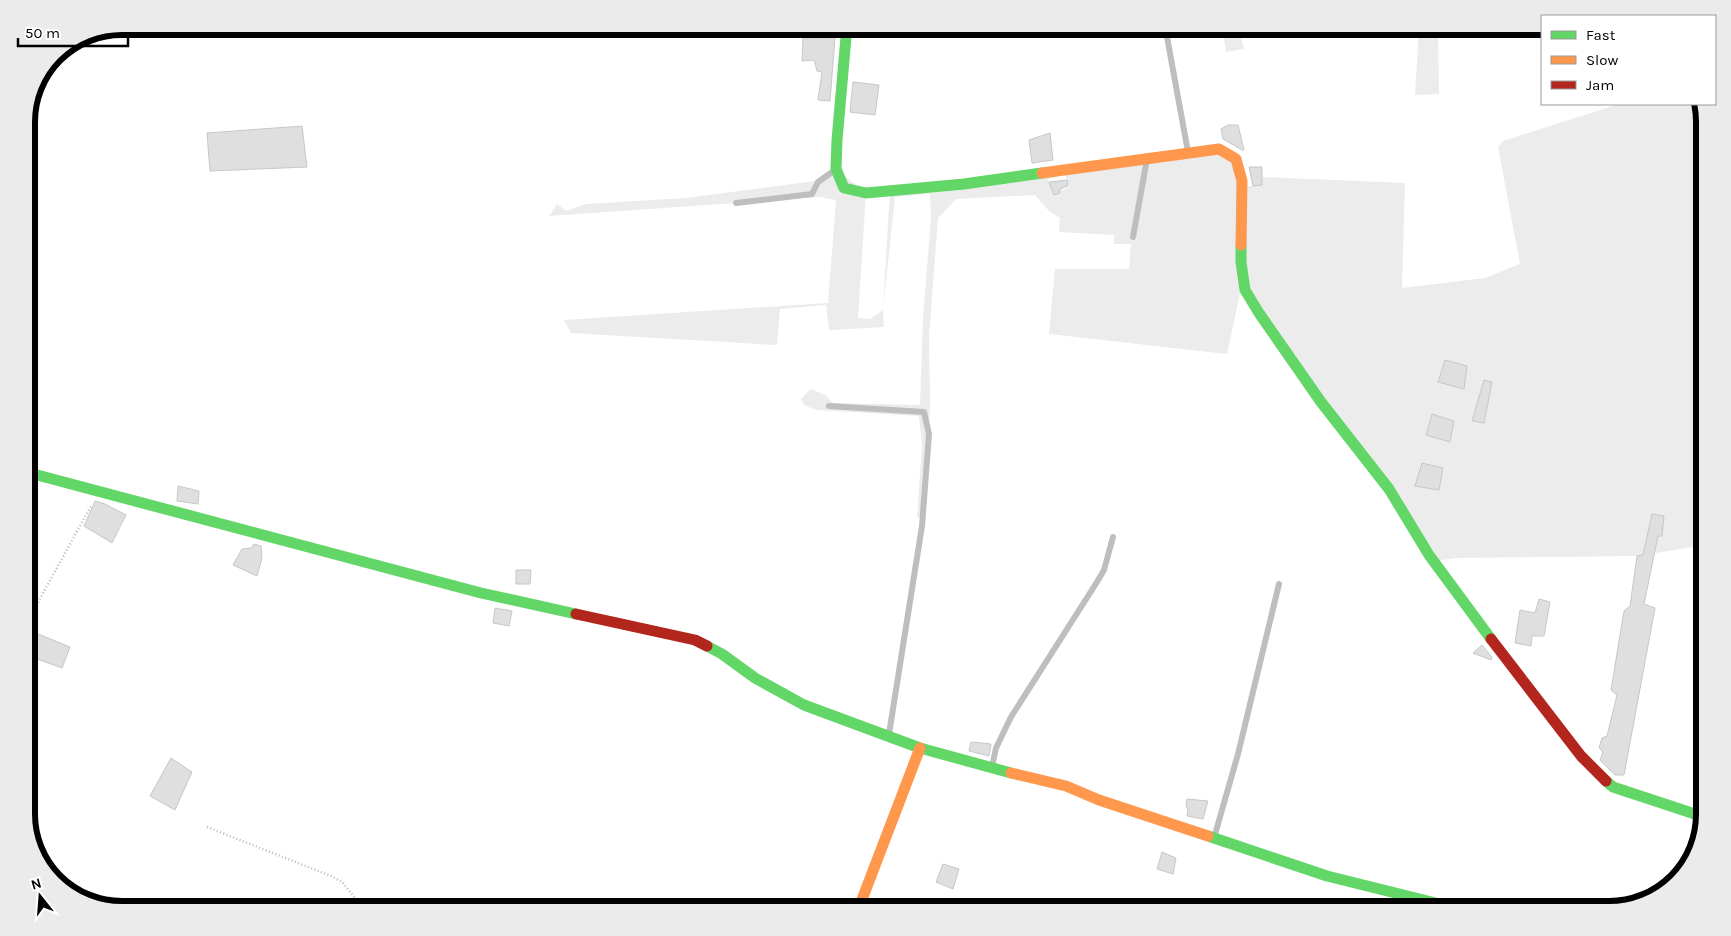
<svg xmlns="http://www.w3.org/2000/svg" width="1731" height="936" font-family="Karla,sans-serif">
<rect width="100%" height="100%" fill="#fff"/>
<path fill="#ececec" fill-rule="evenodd" d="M1222,26H1238L1244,49L1226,52Z
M1419,26H1438L1439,94L1415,95Z
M1619,104H1701L1705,116V545L1637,556L1458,558L1433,561L1241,289L1227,354L1049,334L1055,269H1129L1131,244H1114V235L1059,232L1060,218L1049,211L1035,195L956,199L938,218L929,337L930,397L929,434L922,516L917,518L922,445L919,416L816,410L804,405L801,399L811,389L825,395L833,403L920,405L923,317L931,219L930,194L895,197L883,310L884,327L829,330L826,305L780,309L777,345L571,333L564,320L828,303L836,200L820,197L549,216L557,204L566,211L586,204L686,198L815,181L836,169L866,193L858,318L870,319L883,310L890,190L1219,149L1236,159L1242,187L1261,185L1262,177L1405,183L1402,288L1485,278L1520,264L1498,147L1503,141ZM1065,174L1069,187L1064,190L1061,188L1052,191L1048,179Z"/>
<path fill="#dfdfdf" stroke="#c7c7c7" d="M803,38H835L830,101L818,100L822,72L817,71L814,60L802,61Z
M853,82L879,85L875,115L850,112Z
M1228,125H1238L1244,150H1242L1223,139L1221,129Z
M302,126L307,167L210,171L207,133Z
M1050,133L1053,160L1032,163L1029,140Z
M1249,167H1262V185L1253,186Z
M1067,180L1068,186L1059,189L1060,193L1054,195L1049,182Z
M1445,360L1467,366L1464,389L1438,382Z
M1484,380L1492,382L1484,423L1472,421Z
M1432,414L1454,421L1450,442L1426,435Z
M1422,463L1443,468L1439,490L1415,486Z
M178,486L199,491L198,504L177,501Z
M95,501L105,504L126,515L112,543L84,526Z
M1652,514L1664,516L1662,536H1658L1644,604L1655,608L1624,775H1615L1600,760L1603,752L1599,748L1602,738L1607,736L1617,695L1611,690L1624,611L1630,606L1637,556L1643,555Z
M254,544L261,546L262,558L257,576L233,565L242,549L251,548Z
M516,570H531L530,584H516Z
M1539,599L1550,602L1544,636H1532L1531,646L1515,643L1520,610L1535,613Z
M495,608L512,611L509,626L493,623Z
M26,629L70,647L62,668L26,655Z
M1482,645L1492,657L1491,660L1473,653Z
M971,742L991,744L989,756L969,751Z
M171,758L192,772L175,810L150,796Z
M1187,799L1208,801L1203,819L1187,816L1188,810L1186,806Z
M1162,852L1176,858L1173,874L1157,869Z
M943,864L959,869L953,889L936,882Z"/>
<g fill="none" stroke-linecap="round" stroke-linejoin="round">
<path stroke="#b9b9b9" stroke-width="2.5" stroke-dasharray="1 2.5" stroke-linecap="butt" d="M26,624L91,506
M207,827L331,876L342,882L357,900L375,910"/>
<path stroke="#bebebe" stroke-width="6" d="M1165,26L1188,152
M736,203L812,194L818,182L835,170
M1133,237L1147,159
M829,406L924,412L929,434L922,526L889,734
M992,767L996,748L1011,717L1097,582L1104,570L1113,537
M1214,838L1238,754L1279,584"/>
<path stroke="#63d668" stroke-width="11" d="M847,26L837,140L836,169L844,188L866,193L964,184L1042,173
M1241,245V262L1245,290L1259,313L1321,402L1389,489L1429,555L1491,639
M26,472L481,593L576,614
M707,646L722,654L755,678L804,705L920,748L1011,773
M1606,781L1613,787L1704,817
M1208,836L1327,876L1464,910"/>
<path stroke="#ff974d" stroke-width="11" d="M1042,173L1219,149L1236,159L1242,181L1241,245
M1011,773L1066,786L1099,800L1208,836
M858,910L920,748"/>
<path stroke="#b3261e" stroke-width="11" d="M576,614L695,640L707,646
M1491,639L1581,756L1606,781"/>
</g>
<path d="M0 0H1731V936H0ZM122 35H1609A87 87 0 0 1 1696 122V814A87 87 0 0 1 1609 901H122A87 87 0 0 1 35 814V122A87 87 0 0 1 122 35Z" fill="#ebebeb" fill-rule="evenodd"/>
<path fill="none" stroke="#000" stroke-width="6" d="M122 35H1609A87 87 0 0 1 1696 122V814A87 87 0 0 1 1609 901H122A87 87 0 0 1 35 814V122A87 87 0 0 1 122 35Z"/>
<rect x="1541" y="15" width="175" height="90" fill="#ffffff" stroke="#999999"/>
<rect x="1551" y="31" width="25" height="8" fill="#63d668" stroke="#999999"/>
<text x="1586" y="40" font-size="15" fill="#000000">Fast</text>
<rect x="1551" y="56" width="25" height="8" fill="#ff974d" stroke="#999999"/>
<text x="1586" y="65" font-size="15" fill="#000000">Slow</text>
<rect x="1551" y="81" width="25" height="8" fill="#b3261e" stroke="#999999"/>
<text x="1586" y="90" font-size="15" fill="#000000">Jam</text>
<g transform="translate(40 896) rotate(343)" stroke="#ffffff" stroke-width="4" paint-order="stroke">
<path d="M0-4L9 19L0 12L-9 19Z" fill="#000000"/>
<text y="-8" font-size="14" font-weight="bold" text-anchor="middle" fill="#000000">N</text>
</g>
<path d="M18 38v8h110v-8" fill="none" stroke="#000000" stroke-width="2.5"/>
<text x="25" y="38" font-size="15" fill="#000000" stroke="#ffffff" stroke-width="4" paint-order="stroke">50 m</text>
</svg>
